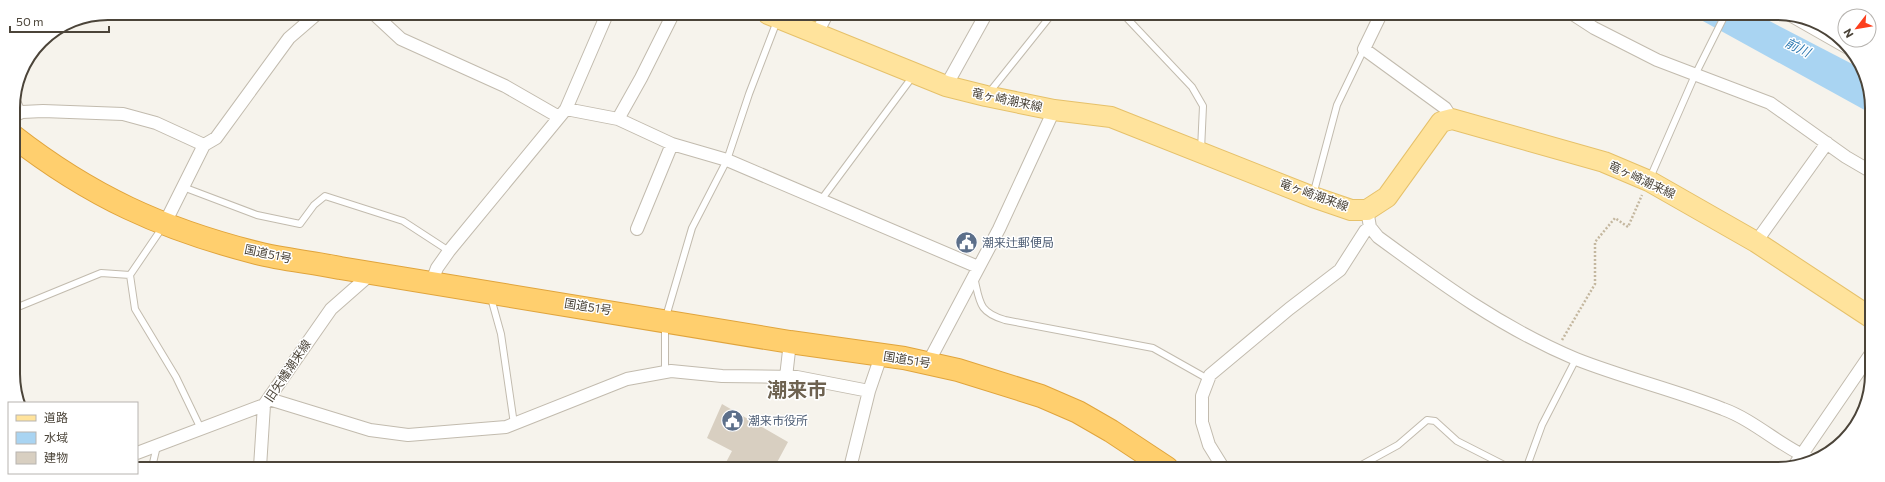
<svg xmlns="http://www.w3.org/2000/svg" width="1885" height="482" font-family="Commissioner,'Noto Sans JP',sans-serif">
<rect width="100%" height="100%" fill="#f6f3ec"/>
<path fill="#a9d4f2" d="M1692,15H1758L1858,67L1870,90V113Z"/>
<path fill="#d8cfc1" d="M722,404L788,442L774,468H723L732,451L707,438Z"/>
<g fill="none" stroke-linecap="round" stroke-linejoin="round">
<defs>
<path id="lane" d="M1123,14L1192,87L1203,106L1201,150
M988,94L1052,14
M15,96L22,112
M1650,178L1695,75L1725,15
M183,187L257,215L300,224L314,205L325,196L403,221L449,251
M1313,195L1337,105L1364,49
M821,200L913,76
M162,228L130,275L135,309L176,377L201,429
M974,277C980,302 978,312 1005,320L1153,348L1208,379
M491,298L501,334L514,424
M14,307H18L101,273L130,275
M665,372V320L692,228L727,160L749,94L777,21
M152,467L157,446
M1356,468L1398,445L1427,420L1435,421L1457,441L1512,469
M1526,469L1542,425L1576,359"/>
<path id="street" d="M373,13L401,39L505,86L559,117
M1381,14L1364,49L1445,108L1452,119
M1574,15L1594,28L1657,60L1770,103L1846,157L1870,171
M1790,15L1848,48
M817,33L827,14
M946,86L986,14
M566,109L618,119L672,144L727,160L978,267
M13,116L22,112L43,111L123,114L156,123L204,145
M618,119L641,78L673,14
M1367,210L1370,227L1378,237C1442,284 1502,328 1576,359C1624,378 1675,390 1723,409C1756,421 1782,448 1815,461
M164,225L204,145L216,138L289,38L318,13
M637,229L672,144
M1756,242L1827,143
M432,281L437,268L449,251L566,109L607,14
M928,363L999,229L1054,110
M786,377L790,342
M269,399L370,430L408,435L506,427L627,379L671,371L722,376L797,377L869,391
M137,453L264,405L331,309L372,273
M1794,466L1870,355
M260,467L264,405
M850,468L869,391L881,356
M1226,468L1222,466L1209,445L1202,422V396L1210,375L1289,309L1340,270L1365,231L1370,227"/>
<path id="primary" d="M768,14L946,86L986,96L1054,110L1111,117L1313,197L1351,210H1367L1387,197L1441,122L1452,119L1604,162L1649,181L1756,242L1870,317"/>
<path id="highway" d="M13,136C90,196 162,229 257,253C284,260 313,262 340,268L790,342L904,358L958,370L1041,396L1078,412L1111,431L1167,468"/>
</defs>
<use href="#lane" stroke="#c2bbae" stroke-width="8"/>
<use href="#street" stroke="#c2bbae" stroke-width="14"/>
<use href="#primary" stroke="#e6c16a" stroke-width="22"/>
<use href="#highway" stroke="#e0a43c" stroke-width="24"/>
<path stroke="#c4b79f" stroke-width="2.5" stroke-dasharray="2 2" stroke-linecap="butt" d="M1562,340L1595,284V242L1615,218L1628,227L1642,195"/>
<use href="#lane" stroke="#fff" stroke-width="6"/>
<use href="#street" stroke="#fff" stroke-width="12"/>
<use href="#primary" stroke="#ffe39c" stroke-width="20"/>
<use href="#highway" stroke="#ffcf6e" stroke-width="22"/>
</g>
<defs>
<symbol id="civic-disc" viewBox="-11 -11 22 22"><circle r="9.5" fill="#5c6f8a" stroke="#fff"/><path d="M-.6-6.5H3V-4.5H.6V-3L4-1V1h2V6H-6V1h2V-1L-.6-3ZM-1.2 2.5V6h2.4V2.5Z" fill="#fff"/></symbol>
</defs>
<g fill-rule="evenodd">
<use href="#civic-disc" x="954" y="230" width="25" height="25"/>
<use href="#civic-disc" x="720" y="408" width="25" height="25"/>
</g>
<g text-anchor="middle" stroke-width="3" stroke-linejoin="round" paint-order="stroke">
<g font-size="12" fill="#4b4439" stroke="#fff">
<text transform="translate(1007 100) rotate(12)" y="4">竜ヶ崎潮来線</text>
<text transform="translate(1642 180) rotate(25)" y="4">竜ヶ崎潮来線</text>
<text transform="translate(1314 195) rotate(20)" y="4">竜ヶ崎潮来線</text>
<text transform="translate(268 254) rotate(12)" y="4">国道51号</text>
<text transform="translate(588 307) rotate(9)" y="4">国道51号</text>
<text transform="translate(907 360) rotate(9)" y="4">国道51号</text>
<text transform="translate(288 371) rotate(-56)" y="4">旧矢幡潮来線</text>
</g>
<g font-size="12" fill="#4e5e75" stroke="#fff" text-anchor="start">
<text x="982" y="247">潮来辻郵便局</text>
<text x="748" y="425">潮来市役所</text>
</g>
<g font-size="13" font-style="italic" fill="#2e7ab2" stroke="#fff">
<text transform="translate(1798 47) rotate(26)" y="5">前川</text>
</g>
<g font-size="20" font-weight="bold" fill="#6e6250" stroke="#fff">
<text x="797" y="397">潮来市</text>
</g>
</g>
<path d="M0 0H1885V482H0ZM108 20H1777A88 88 0 0 1 1865 108V374A88 88 0 0 1 1777 462H108A88 88 0 0 1 20 374V108A88 88 0 0 1 108 20Z" fill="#fff" fill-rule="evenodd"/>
<path fill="none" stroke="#4b4439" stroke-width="2" d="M108 20H1777A88 88 0 0 1 1865 108V374A88 88 0 0 1 1777 462H108A88 88 0 0 1 20 374V108A88 88 0 0 1 108 20Z"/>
<rect x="8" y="402" width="130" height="72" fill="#ffffff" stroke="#b7b4b0"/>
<rect x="16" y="415" width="20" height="6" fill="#ffe39c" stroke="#b7b4b0"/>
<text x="44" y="422" font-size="12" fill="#4b4439">道路</text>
<rect x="16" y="432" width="20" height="12" fill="#a9d4f2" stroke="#b7b4b0"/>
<text x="44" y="442" font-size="12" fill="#4b4439">水域</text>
<rect x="16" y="452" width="20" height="12" fill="#d8cfc1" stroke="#b7b4b0"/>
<text x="44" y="462" font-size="12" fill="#4b4439">建物</text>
<g transform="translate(1857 28) rotate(239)"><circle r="19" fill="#ffffff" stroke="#b7b4b0"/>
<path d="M0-3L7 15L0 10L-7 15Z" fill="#fc3f1d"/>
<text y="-6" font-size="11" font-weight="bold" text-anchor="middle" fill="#4b4439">N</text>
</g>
<path d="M10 26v6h99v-6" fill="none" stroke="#4b4439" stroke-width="2"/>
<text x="16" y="26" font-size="12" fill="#4b4439" stroke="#ffffff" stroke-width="3" paint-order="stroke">50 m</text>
</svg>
